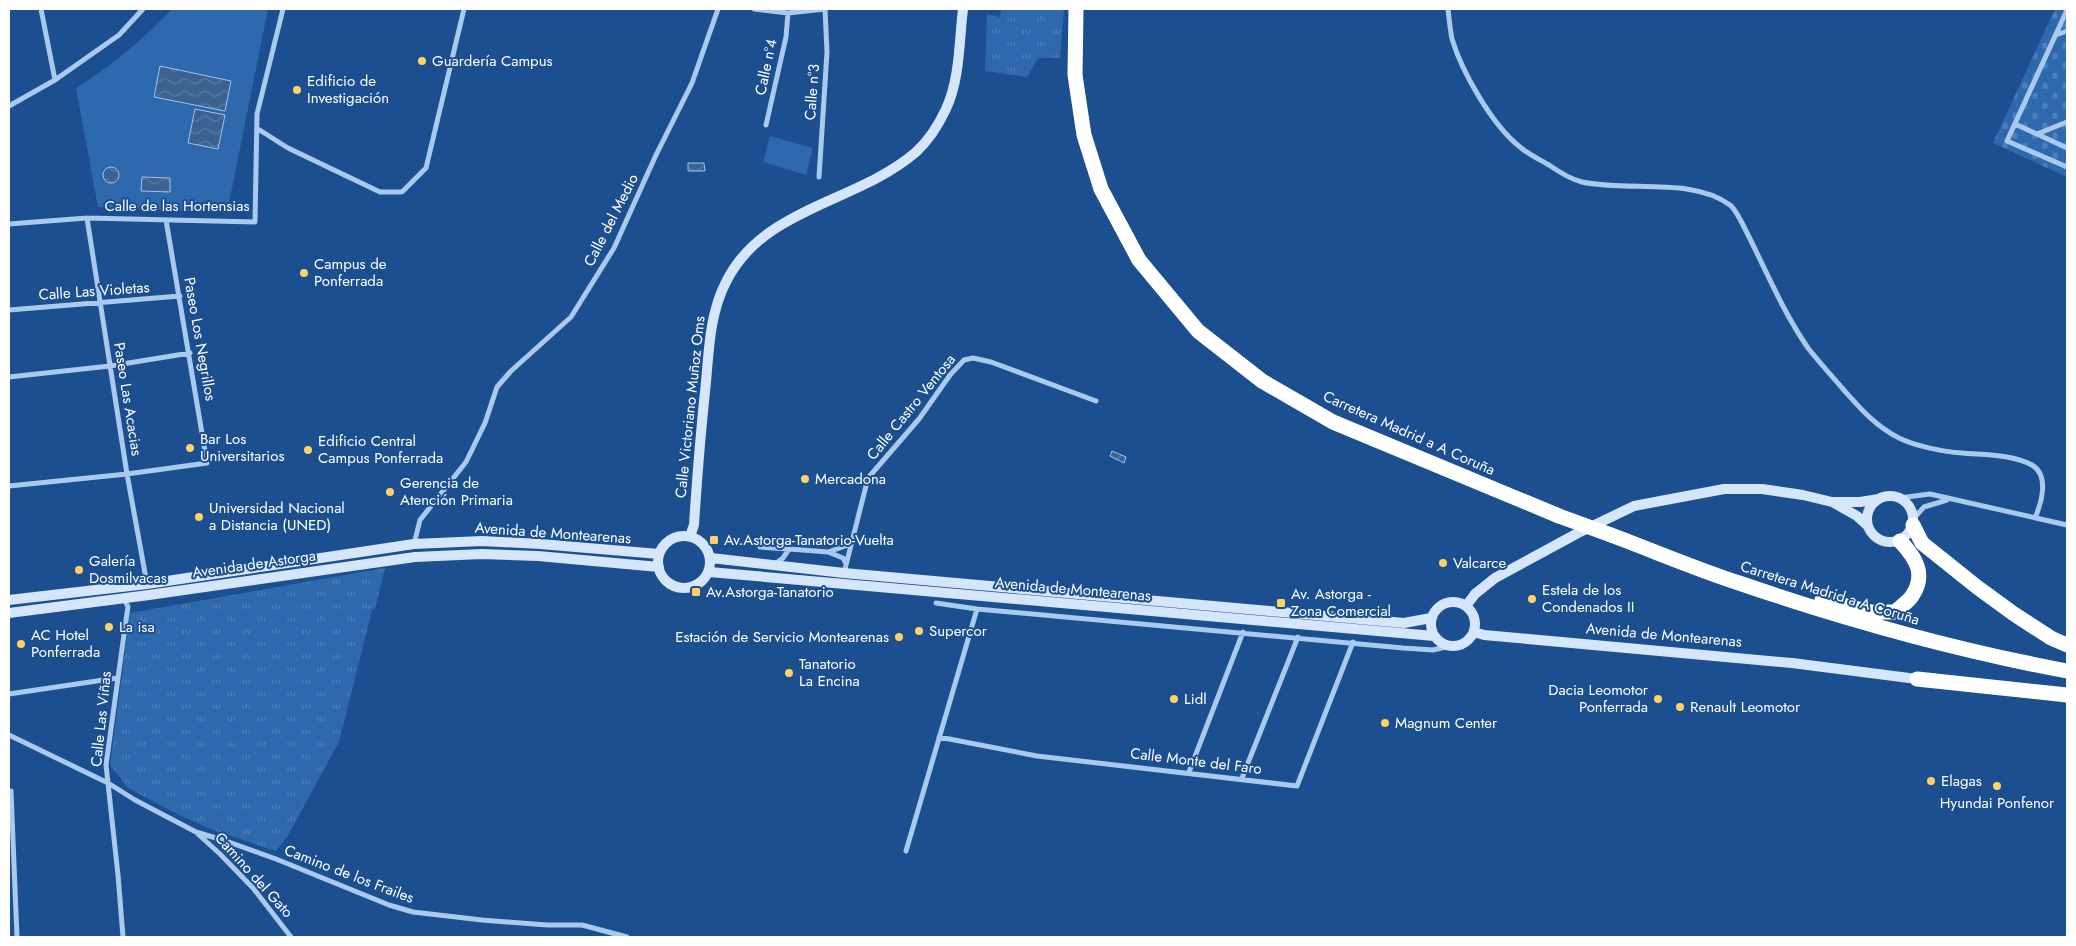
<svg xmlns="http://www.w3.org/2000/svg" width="2076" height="946" font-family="Jost,sans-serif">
<defs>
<pattern id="grass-tufts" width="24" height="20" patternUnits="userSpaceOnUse" patternTransform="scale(1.25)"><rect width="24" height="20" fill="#2e69ad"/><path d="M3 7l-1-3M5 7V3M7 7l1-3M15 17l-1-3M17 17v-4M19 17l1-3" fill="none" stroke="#4d80b9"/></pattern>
<pattern id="cemetery-stones" width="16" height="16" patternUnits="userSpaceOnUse" patternTransform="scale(1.25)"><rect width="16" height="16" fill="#2e69ad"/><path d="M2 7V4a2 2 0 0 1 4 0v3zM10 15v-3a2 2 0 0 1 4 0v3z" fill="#4d80b9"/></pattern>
<pattern id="water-waves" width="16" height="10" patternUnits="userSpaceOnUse" patternTransform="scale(1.25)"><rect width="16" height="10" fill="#3c6290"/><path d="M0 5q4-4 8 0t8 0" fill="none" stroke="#597aa1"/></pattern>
</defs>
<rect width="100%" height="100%" fill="#1b4f8f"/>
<path fill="url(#grass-tufts)" d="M1001,9H1064L1060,58H1038L1027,77L985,71L987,14L1000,17Z
M385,568L375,609L372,610L339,742L287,837L276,851L213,830L179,815L128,788L110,765L130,613Z"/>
<path fill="url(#cemetery-stones)" d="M2055,9H2067V177L1993,143Z"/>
<path fill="#2e69ad" d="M172,9H268L227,213L98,207L76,88C112,66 143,39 172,9Z
M770,136L813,148L806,175L763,162Z"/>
<path fill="url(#water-waves)" stroke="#9cc4f0" d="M160,66L231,81L225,111L154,97Z
M195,109L225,115L218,149L188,143Z
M688,163H704L705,171H688Z
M103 175a8 8 0 1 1 16 0a8 8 0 1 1-16 0Z
M142,177L170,178V192L141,191Z
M1112,451L1126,457L1124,463L1110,456Z"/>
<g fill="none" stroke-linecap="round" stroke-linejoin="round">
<path stroke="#a9c9ee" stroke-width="5" d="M41,9L55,80
M754,9L788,13L825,9
M1448,9C1449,18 1450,29 1452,39C1462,72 1492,125 1520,147C1528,154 1539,159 1549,165C1559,172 1570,179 1582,182C1627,192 1693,177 1730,205C1735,209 1738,216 1741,221C1763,263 1781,309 1808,348C1819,362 1831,375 1843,389C1860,408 1875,426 1899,438C1915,446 1944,452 1962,453C1984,455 2012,454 2032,465C2050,476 2041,504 2035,518
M2067,10L2007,141L2067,167
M2056,35L2067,31
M9,106L55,80L119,35L143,9
M2015,124L2037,134L2067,122
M766,125L786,37L788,13
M258,129L288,148L380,192H402L426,168L464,9
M2037,134L2067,148
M819,177L827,52L825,9
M87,218L127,474L147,584
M9,224L87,218L255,222L257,114L283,9
M9,310L180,296
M9,377L110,366L190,353
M9,486L127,474L207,463L166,220
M1899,498L1930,494L2067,525
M1914,518L1924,507L1947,500
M414,544L420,520L466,462L485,423L497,387L511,371L571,317L614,248L656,155L692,83L718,9
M760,547L789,549
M828,552L843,558L845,562
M775,564L783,558L789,549L828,552L851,544
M844,573L868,478L919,419L950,375L964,360L973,358L991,362L1096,401
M936,603L977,609L1403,648L1433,650L1450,646
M9,694L117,678
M9,735L108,783L135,800L196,832L226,841L276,859L389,905L413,912L482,920L547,925H582L627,937
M939,737L1037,756L1297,786L1353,642
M1189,772L1243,632
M1242,778L1298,637
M11,791L17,937
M198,834L220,854L253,888L291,937
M906,851L977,609
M123,937L118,875L106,765L126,620L128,607L124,599"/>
<path stroke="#d6e6fa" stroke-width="10" d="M1867 519a23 23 0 1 1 46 0a23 23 0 1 1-46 0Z
M1834,503L1857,516L1868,526
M658 562a26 26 0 1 1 52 0a26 26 0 1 1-52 0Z
M690,536L694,525C697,477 701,429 706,382C709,348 710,313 726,282C763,207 857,203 916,152C928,141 939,124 946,109C960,79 959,42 963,9
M711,558L844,573L1404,623L1431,618
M709,572L1434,636
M9,600L147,584L414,544L482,541L540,544L659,554
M1431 624a22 22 0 1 1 44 0a22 22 0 1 1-44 0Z
M1466,606L1475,594L1495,578L1578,533L1634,506L1724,489H1762L1803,495L1832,502H1860L1879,499
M9,613L149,595L415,557L482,554L538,556L659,567
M1474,632L1484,635L1792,663L1917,679"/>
<path stroke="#fff" stroke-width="15" d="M1076,9L1075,75L1084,135L1101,189L1139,260L1198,331L1262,381L1333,422L1559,516
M1913,525L1922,543L1977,587L2014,614L2051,638L2067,645
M1611,535C1654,551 1696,569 1739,583C1847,620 1955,650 2067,671
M1822,600L1871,612H1895C1900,607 1908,602 1912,596C1927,574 1915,557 1900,541
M1917,679L2067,695"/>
<path stroke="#fff" stroke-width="15" d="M1559,516L1611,535"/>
</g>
<g fill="#ffd166" stroke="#1b4f8f" stroke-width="2">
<circle cx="422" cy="61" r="5"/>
<circle cx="297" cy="90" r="5"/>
<circle cx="304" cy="273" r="5"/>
<circle cx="190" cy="448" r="5"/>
<circle cx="308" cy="450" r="5"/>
<circle cx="805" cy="479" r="5"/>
<circle cx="390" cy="492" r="5"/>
<circle cx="199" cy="517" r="5"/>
<rect x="709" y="535" width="10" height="10" rx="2.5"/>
<circle cx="1443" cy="563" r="5"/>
<circle cx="79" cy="570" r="5"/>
<rect x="691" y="587" width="10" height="10" rx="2.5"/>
<circle cx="1532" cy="599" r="5"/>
<rect x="1276" y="598" width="10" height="10" rx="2.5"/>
<circle cx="109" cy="627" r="5"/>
<circle cx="919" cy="631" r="5"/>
<circle cx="899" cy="637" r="5"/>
<circle cx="21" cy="644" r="5"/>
<circle cx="789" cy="673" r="5"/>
<circle cx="1174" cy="699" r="5"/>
<circle cx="1658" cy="699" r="5"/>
<circle cx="1680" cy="707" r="5"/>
<circle cx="1385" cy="723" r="5"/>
<circle cx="1931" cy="781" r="5"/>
<circle cx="1997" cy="786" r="5"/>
</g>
<g text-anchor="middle" stroke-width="4" stroke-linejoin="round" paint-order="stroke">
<g font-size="15" fill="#fff" stroke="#1b4f8f" text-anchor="start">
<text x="432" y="66">Guardería Campus</text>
<text x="307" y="86">Edificio de<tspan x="307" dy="17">Investigación</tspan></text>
<text x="314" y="269">Campus de<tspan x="314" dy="17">Ponferrada</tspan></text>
<text x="200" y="444">Bar Los<tspan x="200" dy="17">Universitarios</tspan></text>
<text x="318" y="446">Edificio Central<tspan x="318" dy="17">Campus Ponferrada</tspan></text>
<text x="815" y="484">Mercadona</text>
<text x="400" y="488">Gerencia de<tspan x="400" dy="17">Atención Primaria</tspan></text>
<text x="209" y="513">Universidad Nacional<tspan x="209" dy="17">a Distancia (UNED)</tspan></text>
<text x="724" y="545">Av.Astorga-Tanatorio-Vuelta</text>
<text x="89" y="566">Galería<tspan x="89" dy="17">Dosmilvacas</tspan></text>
<text x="1453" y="568">Valcarce</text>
<text x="1542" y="595">Estela de los<tspan x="1542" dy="17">Condenados II</tspan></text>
<text x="706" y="597">Av.Astorga-Tanatorio</text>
<text x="1291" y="599">Av. Astorga -<tspan x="1291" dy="17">Zona Comercial</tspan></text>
<text x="119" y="632">La isa</text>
<text x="929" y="636">Supercor</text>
<text x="31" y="640">AC Hotel<tspan x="31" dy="17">Ponferrada</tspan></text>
<text x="889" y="642" text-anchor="end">Estación de Servicio Montearenas</text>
<text x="799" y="669">Tanatorio<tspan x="799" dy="17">La Encina</tspan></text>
<text x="1648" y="695" text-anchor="end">Dacia Leomotor<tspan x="1648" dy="17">Ponferrada</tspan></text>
<text x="1184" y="704">Lidl</text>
<text x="1690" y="712">Renault Leomotor</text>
<text x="1395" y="728">Magnum Center</text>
<text x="1941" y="786">Elagas</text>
<text x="1997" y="808" text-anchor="middle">Hyundai Ponfenor</text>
</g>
<g font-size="15" fill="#fff" stroke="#1b4f8f">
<text transform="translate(766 67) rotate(-78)" y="5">Calle nº4</text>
<text transform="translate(812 92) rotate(-86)" y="5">Calle nº3</text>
<text x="177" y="211">Calle de las Hortensias</text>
<text transform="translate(611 220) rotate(-63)" y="5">Calle del Medio</text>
<text transform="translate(94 291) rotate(-4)" y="5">Calle Las Violetas</text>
<text transform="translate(200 339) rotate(80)" y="5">Paseo Los Negrillos</text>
<text transform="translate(128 399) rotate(81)" y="5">Paseo Las Acacias</text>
<text transform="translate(690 407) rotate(-84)" y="5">Calle Victoriano Muñoz Oms</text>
<text transform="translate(911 407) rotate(-51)" y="5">Calle Castro Ventosa</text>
<text transform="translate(1409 433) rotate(24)" y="5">Carretera Madrid a A Coruña</text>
<text transform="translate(553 533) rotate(4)" y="5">Avenida de Montearenas</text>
<text transform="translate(254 564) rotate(-8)" y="5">Avenida de Astorga</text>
<text transform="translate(1073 589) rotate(5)" y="5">Avenida de Montearenas</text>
<text transform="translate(1830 593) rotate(17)" y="5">Carretera Madrid a A Coruña</text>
<text transform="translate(1664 635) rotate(5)" y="5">Avenida de Montearenas</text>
<text transform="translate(101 719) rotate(-84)" y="5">Calle Las Viñas</text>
<text transform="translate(1196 761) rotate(7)" y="5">Calle Monte del Faro</text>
<text transform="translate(349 874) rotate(21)" y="5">Camino de los Frailes</text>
<text transform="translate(254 875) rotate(48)" y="5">Camino del Gato</text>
</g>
</g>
<rect width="2076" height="946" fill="none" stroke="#ffffff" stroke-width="20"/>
</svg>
